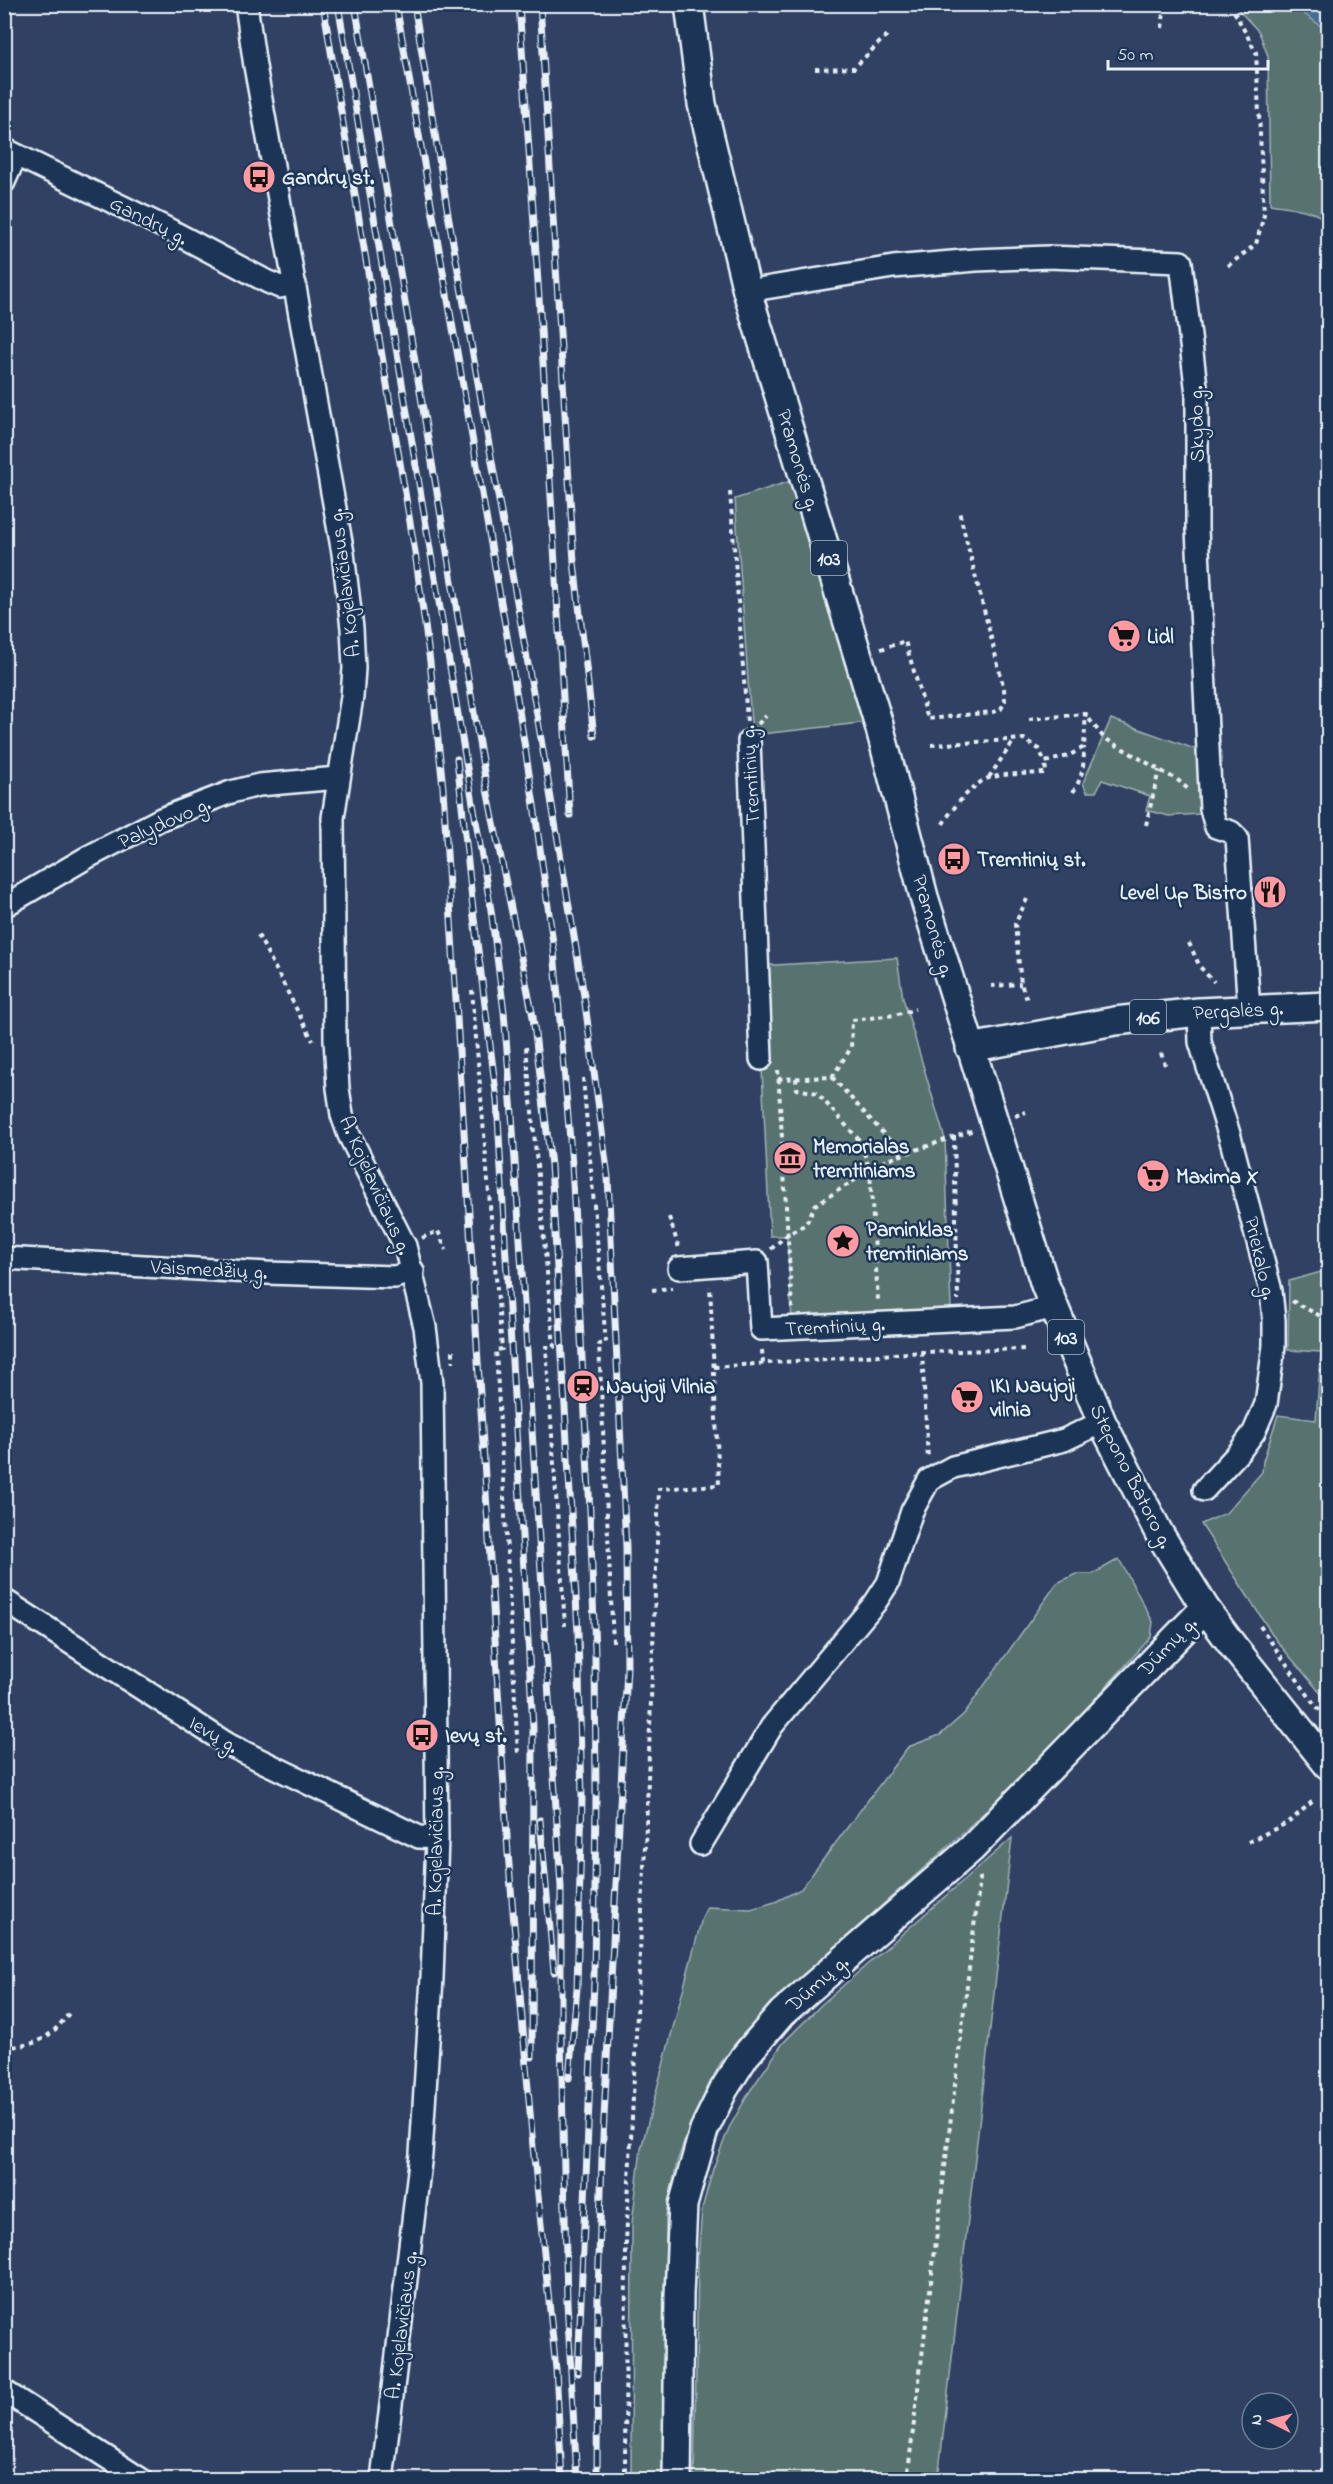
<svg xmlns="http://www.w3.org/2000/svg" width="1333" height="2484" font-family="'Indie Flower',sans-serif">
<rect width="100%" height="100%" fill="#304163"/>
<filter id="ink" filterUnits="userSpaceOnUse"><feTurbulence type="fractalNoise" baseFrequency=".0167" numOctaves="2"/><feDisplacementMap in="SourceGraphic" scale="12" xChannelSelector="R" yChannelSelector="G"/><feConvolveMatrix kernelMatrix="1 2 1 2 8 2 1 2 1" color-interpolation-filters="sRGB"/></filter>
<g filter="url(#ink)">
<path fill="#58726f" stroke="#a0b2b4" stroke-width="1.5" d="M1234,5H1292L1328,31V222C1313,209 1290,207 1270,204L1268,56L1259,32Z
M791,481L869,722L752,735L735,499Z
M1111,719L1195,749L1198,760L1200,814L1169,816L1146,810L1150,796L1102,780L1096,792H1087L1083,783Z
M897,958L903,998L945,1139L951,1309L792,1321L787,1236H770L757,966Z
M1328,1270V1702L1276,1640L1201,1524L1226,1513L1262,1472L1263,1461L1278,1415L1316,1420L1321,1352L1288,1350L1289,1281Z
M1119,1559L1153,1622L1151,1637L1038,1762L944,1850L778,1998L742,2035L720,2064L693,2117L677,2162L666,2215L663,2479L631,2480L632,2223L641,2149L702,1918L707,1907L751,1909L775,1902L801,1889L908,1747L940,1735L964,1714L1057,1583L1076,1574H1093Z
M1012,1838L938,2479H694L698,2260L702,2209L713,2169L729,2128L750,2091L783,2043L822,2004Z"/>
<path fill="#496c90" stroke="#89a1ba" stroke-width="1.5" d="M1292,5H1328V31Z"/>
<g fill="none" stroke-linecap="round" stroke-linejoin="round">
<defs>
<path id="minor" d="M246,4L255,66L343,553L352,628L354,668L352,697L333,818L335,1039L338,1088L342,1115L349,1135L405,1246L425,1327L432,1383L437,1838L432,1978L421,2154L382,2480
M4,149L164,227L268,282L280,287L295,284
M4,182L16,155
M747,291L893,267L976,260L1048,257L1181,262L1197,394V529L1211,809L1216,827L1231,832L1237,838L1249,1009
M749,741L761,1059
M4,906L86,858L161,819L231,792L259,785L338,778
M1199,1012L1200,1042L1230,1137L1271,1291L1274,1320V1346L1266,1404L1254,1432L1240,1451L1204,1490
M4,1258L267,1273L395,1277L413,1271
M679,1268L757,1262L761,1329L1015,1317L1054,1307
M4,1600L229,1745L419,1837L437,1838
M701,1844L772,1726L875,1603L888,1583L912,1511L929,1480L953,1467L1064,1440L1102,1422
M4,2391L142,2480"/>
<path id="major" d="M689,4L702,104L747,291L879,725L924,897L1045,1285L1102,1422L1159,1533L1205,1608L1233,1646L1328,1765
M970,1048L1115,1021L1199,1012L1328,1006
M677,2480L679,2295L683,2205L704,2130L724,2089L745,2056L782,2013L971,1849L1205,1608"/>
</defs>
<use href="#minor" stroke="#e8f1f8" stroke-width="26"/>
<use href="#major" stroke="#e8f1f8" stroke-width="32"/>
<path stroke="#e8f1f8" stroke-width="4" stroke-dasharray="4.5 4.5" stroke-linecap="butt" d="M1162,28L1165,4
M815,69L854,68L890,32
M1228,266L1256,244L1264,215L1256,52L1230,4
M730,492L747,721
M881,649L905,641L928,719L993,712L1001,709L1005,701L1004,689L959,511
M1029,719L1085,714L1104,738L1179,781L1190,791
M758,724L766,716
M931,745L1024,739L1039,749L1045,762
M989,777L1015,739
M1073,792C1083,777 1084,764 1084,747
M943,824C950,811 974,782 989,778C1006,773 1028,774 1046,773L1045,762L1068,756L1084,747L1086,710
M1146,825L1159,770
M1027,899L1015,924L1021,984L1028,1002
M258,935L313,1041
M1189,943L1200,967L1214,982
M991,986L1021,984
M472,990L502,1349L496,1350L518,1755
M526,1047L554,1347H546L565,1626
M1161,1053L1165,1065
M778,1070L792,1308
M832,1077L901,1153
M583,1078L606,1343L599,1344L613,1642
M796,1078L797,1089L817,1093L860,1141L870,1171L878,1300
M778,1079L832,1077L851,1048L852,1020L895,1015L915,1009
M1015,1116L1026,1112
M954,1136L958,1300
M669,1217L679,1248
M422,1238L438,1231L446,1250
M771,1249L787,1235L806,1224L815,1205L887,1160L974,1130
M652,1290L672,1288
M1292,1301L1328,1320
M762,1350L763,1364
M453,1351V1362
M922,1352L928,1459
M714,1367L922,1352L1028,1349
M1260,1626L1315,1705L1328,1719
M1248,1842L1289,1822L1313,1801
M4,2047C39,2046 50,2038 71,2011
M625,2480L626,2243L647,1805L659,1489L719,1485L710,1286
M907,2480L980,1878L978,1873"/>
<use href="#minor" stroke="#1d3557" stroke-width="21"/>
<use href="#major" stroke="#1d3557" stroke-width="27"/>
<defs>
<path id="rail" d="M323,4L415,552L430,662L443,788L508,1853L533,2147L556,2369L562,2480
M338,4L491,910L504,1012L512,1114L561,1887V2038L567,2302L577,2480
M355,4L486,784L533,1017L551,1165L578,1632L582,1799L577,1988L569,2078
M396,4L510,653L534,805L554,950L572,1164L590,1512L595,1653L596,1794L594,1981L578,2373
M414,4L448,214L536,709L584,996L608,1177L626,1547L627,1668L602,2157L598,2293L597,2480
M519,4L540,312L570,815
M540,4L574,562L594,736
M457,759L474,918L497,1100L533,1727L532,2057
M540,1820L554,1972"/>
</defs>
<use href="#rail" stroke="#e8f1f8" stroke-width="7"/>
<use href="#rail" stroke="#1d3557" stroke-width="4.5" stroke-dasharray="14" stroke-linecap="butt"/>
</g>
</g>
<defs>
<symbol id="bus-disc" viewBox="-11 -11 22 22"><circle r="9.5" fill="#ff9aa2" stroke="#1d3557"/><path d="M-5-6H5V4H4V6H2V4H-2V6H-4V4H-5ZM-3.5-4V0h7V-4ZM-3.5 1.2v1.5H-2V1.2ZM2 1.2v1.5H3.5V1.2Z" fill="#111"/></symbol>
<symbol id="supermarket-disc" viewBox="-11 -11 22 22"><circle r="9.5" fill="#ff9aa2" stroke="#1d3557"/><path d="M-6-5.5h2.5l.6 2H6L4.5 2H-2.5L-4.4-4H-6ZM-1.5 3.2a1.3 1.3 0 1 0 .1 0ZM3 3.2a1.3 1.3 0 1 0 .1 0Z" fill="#111"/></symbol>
<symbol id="restaurant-disc" viewBox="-11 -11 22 22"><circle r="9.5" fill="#ff9aa2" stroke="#1d3557"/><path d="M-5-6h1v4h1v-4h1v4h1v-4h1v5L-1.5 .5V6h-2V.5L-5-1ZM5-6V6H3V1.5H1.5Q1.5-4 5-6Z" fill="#111"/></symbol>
<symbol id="museum-disc" viewBox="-11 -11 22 22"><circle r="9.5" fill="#ff9aa2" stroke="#1d3557"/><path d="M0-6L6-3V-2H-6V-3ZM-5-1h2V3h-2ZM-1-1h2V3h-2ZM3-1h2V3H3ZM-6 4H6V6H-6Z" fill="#111"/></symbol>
<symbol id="sight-disc" viewBox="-11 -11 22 22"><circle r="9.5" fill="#ff9aa2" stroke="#1d3557"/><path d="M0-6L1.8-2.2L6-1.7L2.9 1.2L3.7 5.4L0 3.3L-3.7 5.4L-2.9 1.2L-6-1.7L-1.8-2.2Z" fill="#111"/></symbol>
<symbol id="station-disc" viewBox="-11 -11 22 22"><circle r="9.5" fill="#ff9aa2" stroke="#1d3557"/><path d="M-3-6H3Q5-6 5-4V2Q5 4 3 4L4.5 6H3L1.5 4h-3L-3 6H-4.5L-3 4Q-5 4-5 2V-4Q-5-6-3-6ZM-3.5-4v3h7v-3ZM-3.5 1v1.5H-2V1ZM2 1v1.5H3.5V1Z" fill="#111"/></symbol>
</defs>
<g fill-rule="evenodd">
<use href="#bus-disc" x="240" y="158" width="38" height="38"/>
<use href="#supermarket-disc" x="1105" y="617" width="38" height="38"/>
<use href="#bus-disc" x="935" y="840" width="38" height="38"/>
<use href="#restaurant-disc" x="1251" y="873" width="38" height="38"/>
<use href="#museum-disc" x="771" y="1139" width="38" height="38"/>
<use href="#supermarket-disc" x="1134" y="1157" width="38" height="38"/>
<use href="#sight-disc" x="824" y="1222" width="38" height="38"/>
<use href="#station-disc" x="564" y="1367" width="38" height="38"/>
<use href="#supermarket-disc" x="948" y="1378" width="38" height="38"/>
<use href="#bus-disc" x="403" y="1716" width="38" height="38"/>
</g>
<g text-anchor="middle" stroke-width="5" stroke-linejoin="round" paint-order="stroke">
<g fill="#1d3557" stroke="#abb9c8" stroke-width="1.5">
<rect x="811" y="541" width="36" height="34" rx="4.5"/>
<rect x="1130" y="1000" width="36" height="34" rx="4.5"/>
<rect x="1048" y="1320" width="36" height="34" rx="4.5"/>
</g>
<g font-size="20" font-weight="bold" fill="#e8f1f8">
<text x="829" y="565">103</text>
<text x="1148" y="1024">106</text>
<text x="1066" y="1344">103</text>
</g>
<g font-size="21" font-weight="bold" fill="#e8f1f8" stroke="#1d3557" text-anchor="start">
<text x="282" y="184">Gandrų st.</text>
<text x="1147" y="643">Lidl</text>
<text x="977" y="866">Tremtinių st.</text>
<text x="1247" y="899" text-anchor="end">Level Up Bistro</text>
<text x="813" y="1153">Memorialas<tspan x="813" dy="24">tremtiniams</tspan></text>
<text x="1176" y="1183">Maxima X</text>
<text x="866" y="1236">Paminklas<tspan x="866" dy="24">tremtiniams</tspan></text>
<text x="990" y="1392">IKI Naujoji<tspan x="990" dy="24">vilnia</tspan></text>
<text x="606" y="1393">Naujoji Vilnia</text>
<text x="445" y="1742">Ievų st.</text>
</g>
<g font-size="21" fill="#e8f1f8" stroke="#1d3557">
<text transform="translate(149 220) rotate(27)" y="7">Gandrų g.</text>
<text transform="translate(1196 424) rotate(-91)" y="7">Skydo g.</text>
<text transform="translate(799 460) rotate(73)" y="7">Pramonės g.</text>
<text transform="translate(344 583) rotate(-97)" y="7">A. Kojelavičiaus g.</text>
<text transform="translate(750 775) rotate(-93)" y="7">Tremtinių g.</text>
<text transform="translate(164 822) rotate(-24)" y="7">Palydovo g.</text>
<text transform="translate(934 926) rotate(74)" y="7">Pramonės g.</text>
<text transform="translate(1238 1010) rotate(-3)" y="7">Pergalės g.</text>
<text transform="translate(376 1185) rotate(66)" y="7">A. Kojelavičiaus g.</text>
<text transform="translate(1261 1258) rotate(77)" y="7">Priekalo g.</text>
<text transform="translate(209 1269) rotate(3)" y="7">Vaismedžių g.</text>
<text transform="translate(835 1326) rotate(-3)" y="7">Tremtinių g.</text>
<text transform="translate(1132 1476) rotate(63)" y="7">Stepono Batoro g.</text>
<text transform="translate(1167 1646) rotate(-46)" y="7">Dūmų g.</text>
<text transform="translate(214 1734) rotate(31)" y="7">Ievų g.</text>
<text transform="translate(435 1841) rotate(-89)" y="7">A. Kojelavičiaus g.</text>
<text transform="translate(817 1983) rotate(-41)" y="7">Dūmų g.</text>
<text transform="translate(401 2325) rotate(-83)" y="7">A. Kojelavičiaus g.</text>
</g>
</g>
<rect width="1333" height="2484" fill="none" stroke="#1d3557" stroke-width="24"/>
<rect x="12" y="12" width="1309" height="2460" fill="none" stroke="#e8f1f8" stroke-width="2" filter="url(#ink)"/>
<g transform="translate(1270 2421) rotate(276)"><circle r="28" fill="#1d3557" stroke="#6e8097" stroke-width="1.5"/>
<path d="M0-4.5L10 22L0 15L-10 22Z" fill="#ff9aa2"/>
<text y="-9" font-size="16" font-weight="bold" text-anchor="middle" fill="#e8f1f8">N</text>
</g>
<path d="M1108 60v9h160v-9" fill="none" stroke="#e8f1f8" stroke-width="3"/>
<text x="1117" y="60" font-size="18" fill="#e8f1f8" stroke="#1d3557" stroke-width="4.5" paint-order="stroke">50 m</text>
</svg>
